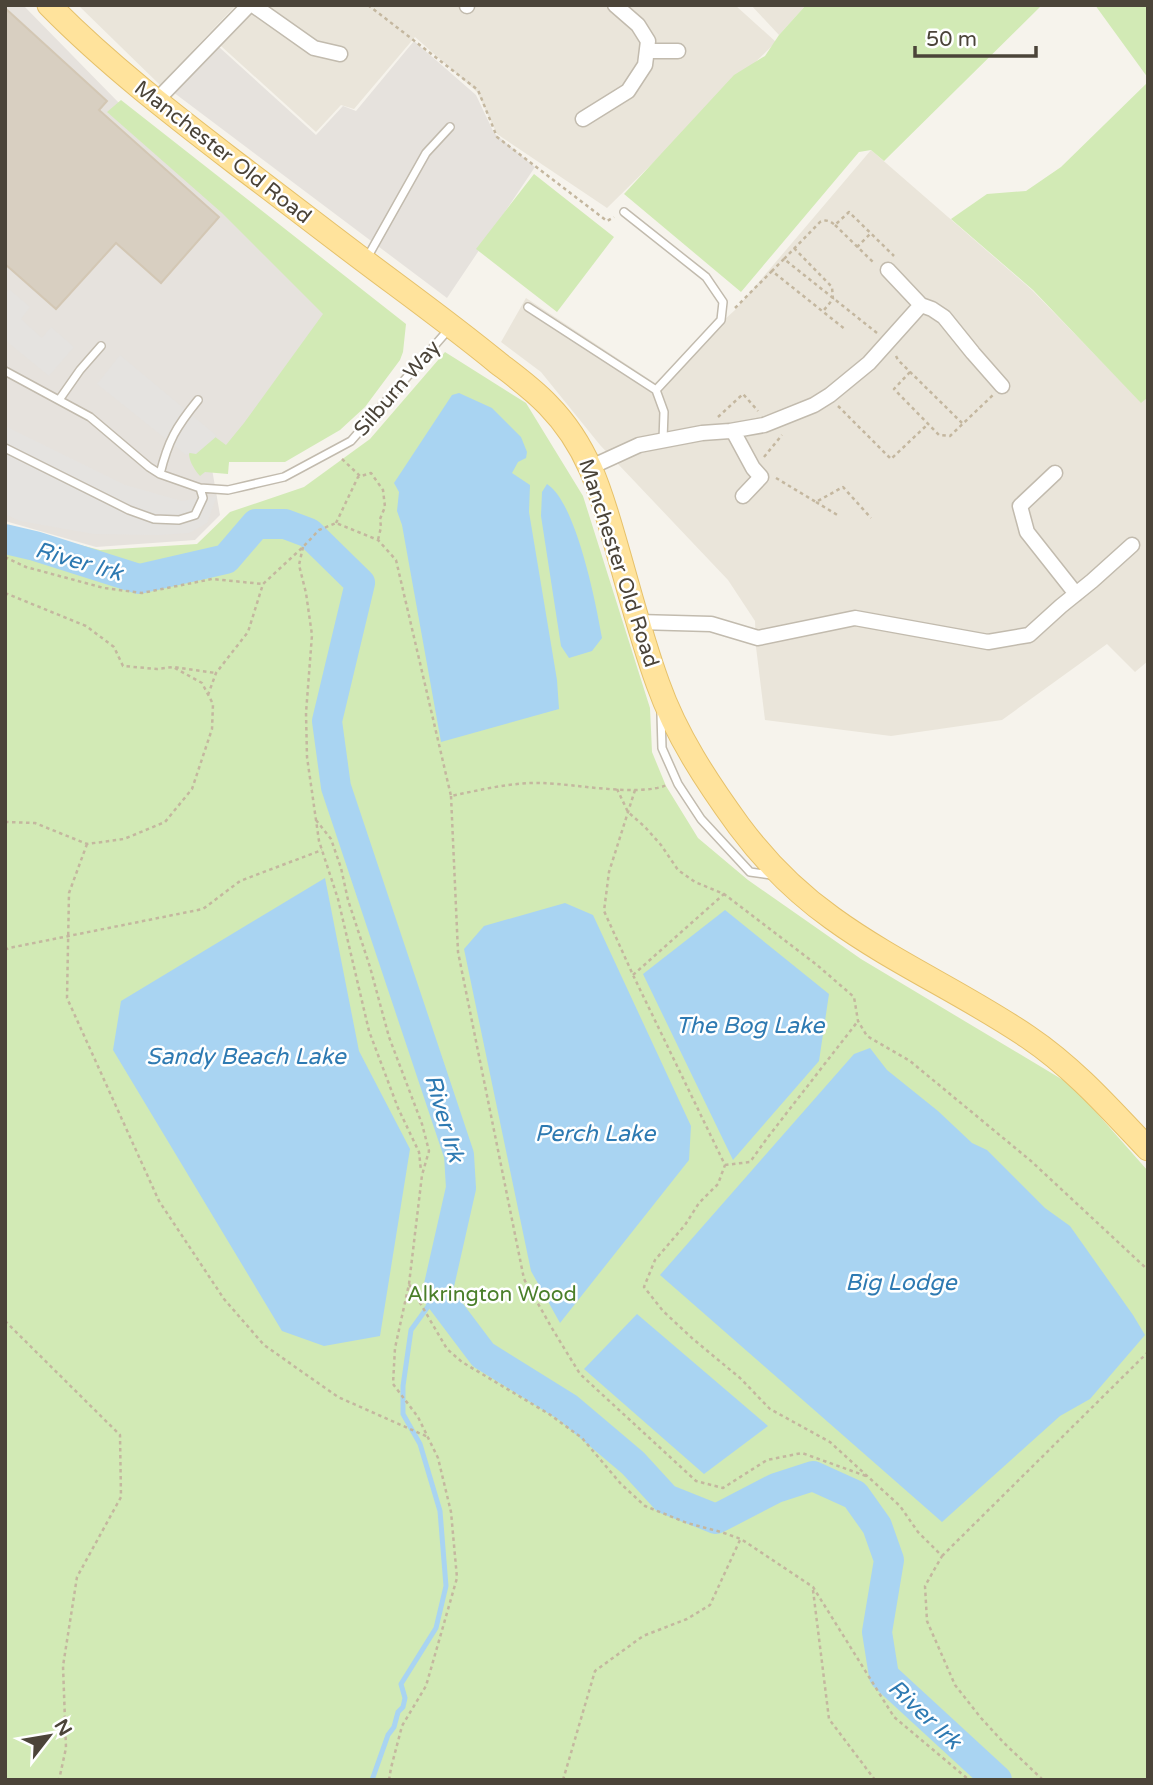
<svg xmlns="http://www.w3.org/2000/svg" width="1153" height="1785" font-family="'Varela Round',sans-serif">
<rect width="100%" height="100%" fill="#f6f3ec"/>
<path fill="#eae5da" d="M78,5H236L160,85Z
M261,5H735L776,42L607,208L497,134L477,92L415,37L354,109L341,105L316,132L221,46Z
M751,5H806L779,35Z
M871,150L1032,290L1141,402L1148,397V661L1135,672L1107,644L1002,720L891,736L765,720L756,647L755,621L728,580L600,445L541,372L501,342L526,298L655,383L735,310Z"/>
<path fill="#e6e2dd" d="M5,5H23L120,104L351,283L212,469L220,515L195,540L96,547L5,521Z
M414,41L476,95L494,133L535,167L447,298L173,92L219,47L316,135L343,106L356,111Z"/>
<path fill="#d2eab5" d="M806,5H1042L884,161L871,150L859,152L741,292L624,194L734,75L765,56L779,35Z
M1095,5H1148V78Z
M1148,82V397L1141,403L1033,290L951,219L987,194L1026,191L1061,167Z
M121,100L406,324L403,352L400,360L365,407L340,430L285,462H229L228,474L205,472L200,476C183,456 188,446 199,425L226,445L244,423L323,314L222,213L107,112Z
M534,174L614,237L557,312L476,249Z
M445,352L526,403L583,496L650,708L652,752L666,786L698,838L748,880L861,959L1073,1086L1148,1171V1780H5V526L100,550L197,544L230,512L304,487L370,439Z"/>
<path fill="#e5e3e0" d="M9,289L30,307L21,319L42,338L51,327L74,347L49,376L5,340V295Z
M120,355L217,436L196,454L190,453L186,455L97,384Z
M5,426L125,485L182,501L217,496L207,523L189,533L159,535L94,534L20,521L5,514Z"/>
<path fill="#a9d4f2" d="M459,393L492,408L521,437L527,452L526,458L518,462L512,473L530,485L529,512L557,680L559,709L441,742L402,525L397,511L399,492L394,483L452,395Z
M547,484C576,502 596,603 602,638L592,651L569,658L561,646L541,516L542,492Z
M325,878L359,1051L410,1149L380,1336L324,1346L282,1331L113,1050L121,1001Z
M565,903L593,915L691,1126L689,1160L560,1323L531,1271L464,949L484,926Z
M725,910L829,994L819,1061L733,1160L643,974Z
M870,1048L887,1070L938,1111L972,1143L987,1150L1045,1208L1070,1226L1133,1315L1145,1335L1090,1399L1060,1416L942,1522L660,1275L854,1054Z
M637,1314L768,1426L704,1474L584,1369Z"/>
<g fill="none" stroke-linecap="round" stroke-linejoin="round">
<path stroke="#a9d4f2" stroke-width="5" d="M372,1780L388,1735L394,1727L398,1712L403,1707L405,1698L401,1684L436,1628L446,1586L440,1511L420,1444L403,1414V1386L411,1330L437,1294"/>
<path stroke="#a9d4f2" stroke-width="30" d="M5,539L35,546L139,579L226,559L256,524H285L309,533L360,583L327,721L336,787L459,1155L461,1188L437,1294L483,1355L568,1408L633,1463L666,1499L716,1519L776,1488L813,1476L855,1495L877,1526L889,1560L877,1632L884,1676L997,1780"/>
</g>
<path fill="#d8cfc1" stroke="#d3c7b4" stroke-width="2" d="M5,8L107,101L99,110L219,217L161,283L116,243L56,309L5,264Z"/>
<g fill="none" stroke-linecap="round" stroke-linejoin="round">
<defs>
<path id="service" d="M624,212L706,277L723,302L721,320L656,390L664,412L663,440
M367,258L426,153L450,127
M528,307L656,390
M5,371L90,417L149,467L160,474L200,488L228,490L284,477L351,441L449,329
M59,400L80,370L101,346
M5,448L129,510L154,519L179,520L195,515L203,498L200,488
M160,474C168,441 176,427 198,400
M661,714L662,748L678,784L701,819L750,872L771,875"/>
<path id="minor" d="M253,5L314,48L340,54
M467,6V5
M647,51H678
M156,101L249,5
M583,119L628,91L645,65L648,41L638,25L615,5
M888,270L921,305L932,309L944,317L973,353L1002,386
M733,431L753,468L761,477L743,496
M591,467L639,445L702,433L730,431L764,425L814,405L830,395L869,363L921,305
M1055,473L1020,506L1027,532L1076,594
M638,622L711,624L758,638L855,618L988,642L1029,635L1061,606L1092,581L1132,545"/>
<path id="primary" d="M49,5C107,64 172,114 237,164C289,203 341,244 394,283C429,309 464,335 498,363C515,376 533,389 548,405C592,450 603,501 620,559C632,601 643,643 658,684C676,735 707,782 739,826C765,861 797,893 832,918C894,963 965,994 1028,1037C1074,1068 1110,1109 1148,1149"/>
</defs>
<use href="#service" stroke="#c2bbae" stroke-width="10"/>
<use href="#minor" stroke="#c2bbae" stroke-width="17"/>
<use href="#primary" stroke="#e6c16a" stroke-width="25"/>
<path stroke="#c4b79f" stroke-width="2.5" stroke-dasharray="3.5 3.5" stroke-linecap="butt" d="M368,5L478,90L497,137L607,221L614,217
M835,225L875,264
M857,247L871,233
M794,248L832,287L833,299L824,310
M784,259L772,271L846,330
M735,308L772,271
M877,333L784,259L820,222C826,219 830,221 835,225L849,212L894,256
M896,356L898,360L962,423
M910,372L894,389L939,435L950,436L993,395
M838,406L891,459L928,424
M718,417L743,394L758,411
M764,457L782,435
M342,459L360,476
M776,478L816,502L843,487L871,518
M816,502L839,516
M336,523L358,477L371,473L383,490L385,507L380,519L381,527L378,540
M303,547L299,565L306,593L312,635L306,713L307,757L319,841L338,899L369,1031L398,1108L419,1152L421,1171
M5,557L26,567L104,588L142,593L212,579L263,584
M5,593L86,626L114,647L123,666L157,669L173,667L216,673
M208,695L216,673L248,632L263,584L303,547L319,530L336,523L378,540L396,560L451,796C480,790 512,782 542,783C576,784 638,797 667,785
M617,789L628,812L645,827L661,845L678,870L695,882L724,894L817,965L854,997L858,1021L867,1036L910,1061L1031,1161L1148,1270
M635,790L609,872L604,911L633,975L725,1165L718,1184L699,1203L685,1225L655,1260L644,1287L663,1311L693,1339L740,1378L770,1409L830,1442L900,1506L918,1532L942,1556L925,1586L927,1621L955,1685L981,1718L1004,1743L1043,1780
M451,796L458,952L524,1279L553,1330L580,1374L696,1481L723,1488L767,1460L802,1453L866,1476
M316,820L331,839L341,868L348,900L370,967L389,1037L422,1124L429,1151L422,1175L409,1284L395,1348L393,1384L418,1417L438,1458L451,1512L457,1578L426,1686L402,1726L391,1768L389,1780
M5,822L35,823L87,844L124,839L165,822L192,789L212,729L213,704L202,683L173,667
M87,844L69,893L67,998L159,1201L224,1299L264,1345L338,1397L428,1437
M5,950L9,948L203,909L240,881L322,850
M633,975L724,894
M725,1165L750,1162L768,1137L858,1021
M409,1284L447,1349L462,1362L549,1414L582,1438L621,1484L645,1506L687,1523L721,1532L741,1539L813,1587L894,1717L969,1780
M5,1321L120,1435L121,1497L77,1577L63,1666L66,1748L59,1780
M942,1556L1148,1352
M813,1590L829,1719L875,1780
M563,1780L595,1671L643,1636L687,1619L710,1605L740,1540"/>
<use href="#service" stroke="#fff" stroke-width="7"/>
<use href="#minor" stroke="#fff" stroke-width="14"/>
<use href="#primary" stroke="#ffe39c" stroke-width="23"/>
</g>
<g text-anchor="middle" stroke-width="5" stroke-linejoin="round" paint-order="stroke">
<g font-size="21" fill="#4b4439" stroke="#fff">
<text transform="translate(223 152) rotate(38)" y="7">Manchester Old Road</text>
<text transform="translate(397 388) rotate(-49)" y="7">Silburn Way</text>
<text transform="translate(619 563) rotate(72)" y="7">Manchester Old Road</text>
</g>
<g font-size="21" fill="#4a7f2a" stroke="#fff">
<text x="492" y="1301">Alkrington Wood</text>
</g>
<g font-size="23" font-style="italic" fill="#2e7ab2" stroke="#fff">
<text transform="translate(79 561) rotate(16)" y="8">River Irk</text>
<text x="750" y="1033">The Bog Lake</text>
<text x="246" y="1064">Sandy Beach Lake</text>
<text transform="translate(445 1118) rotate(74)" y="8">River Irk</text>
<text x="595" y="1141">Perch Lake</text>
<text x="901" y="1290">Big Lodge</text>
<text transform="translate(925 1714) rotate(43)" y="8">River Irk</text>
</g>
</g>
<rect width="1153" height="1785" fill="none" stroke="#4b4439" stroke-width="14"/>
<g transform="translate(49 1736) rotate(59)" stroke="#ffffff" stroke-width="5" paint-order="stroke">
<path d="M0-5L12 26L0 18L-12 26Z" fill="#4b4439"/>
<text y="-10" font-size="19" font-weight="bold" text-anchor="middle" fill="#4b4439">N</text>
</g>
<path d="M915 46v10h121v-10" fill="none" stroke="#4b4439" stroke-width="3.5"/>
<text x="926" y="46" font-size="21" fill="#4b4439" stroke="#ffffff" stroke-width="5" paint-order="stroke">50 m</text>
</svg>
